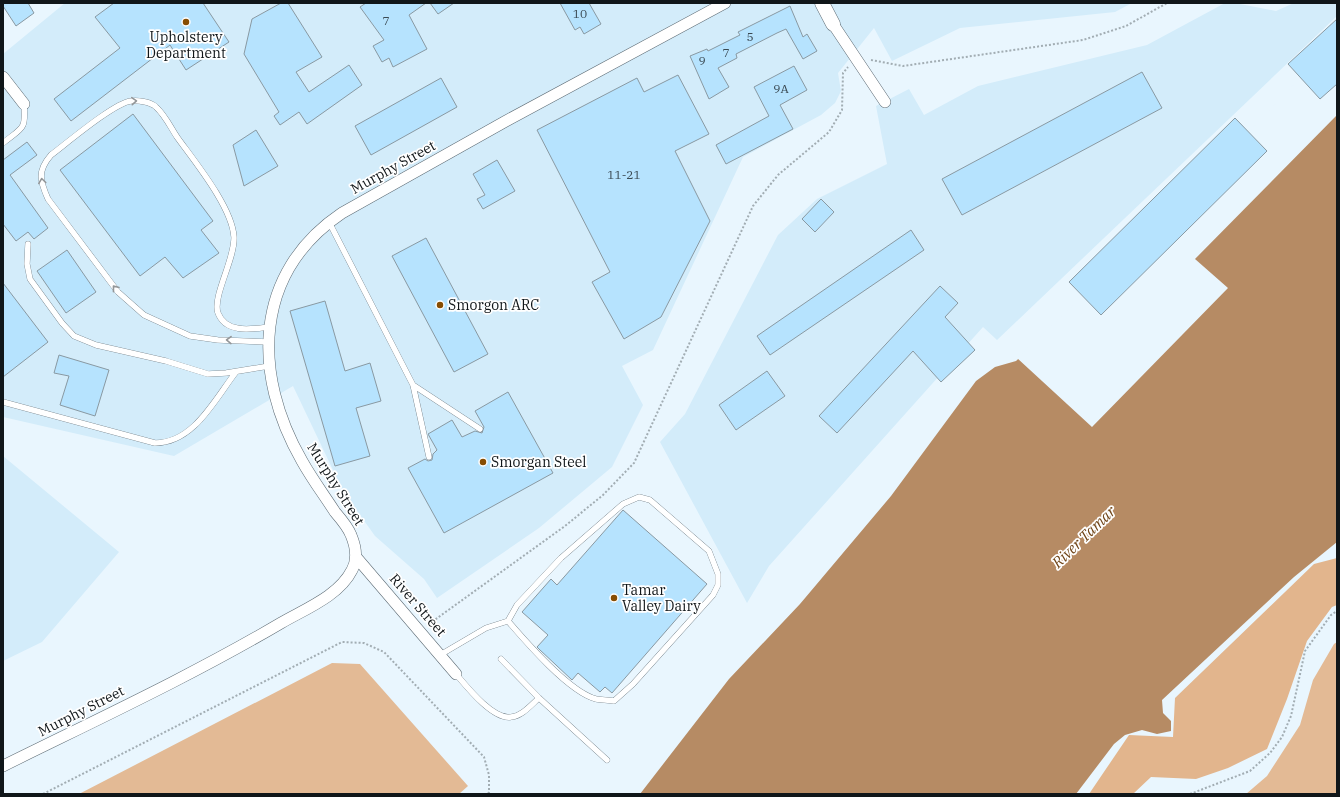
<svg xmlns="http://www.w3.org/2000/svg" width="1340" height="797" font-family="'IBM Plex Serif',serif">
<rect width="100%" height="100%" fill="#e9f6fe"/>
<path fill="#d3ecfa" d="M65,3H1132L1115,12L960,28L892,61L874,28L838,73L841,91L835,103L821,115L743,157L653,350L622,366L643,405L612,467L539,528L437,598L424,579L375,536L343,491L293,386L174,456L3,417V54Z
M1225,3H1235L1276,11L1294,3H1337V16L997,340L983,327L769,566L747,603L660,442L685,414L778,235L817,199L887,164L876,106L909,89L924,115L978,86L1147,45Z
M3,456L119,552L42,642L3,661Z"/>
<path fill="#e3ba95" d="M1337,642V794H1246L1267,776L1300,725L1313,680L1334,644Z
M332,663L360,664L468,786L459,794H79Z"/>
<path fill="#e2b58d" d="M1337,558V605L1332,607L1307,641L1287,699L1267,749L1228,768L1196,779L1151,777L1133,794H1089L1129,735L1173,737L1175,698L1314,564Z"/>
<path fill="#b68b64" d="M1337,41V542L1294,577L1162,700L1163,713L1171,721V731L1157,734L1142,730L1125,735L1114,744L1076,794H640L729,679L800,604L891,496L976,381L995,367L1016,361L1176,211Z"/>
<path fill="#e9f6fe" d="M1337,39V115L1195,259L1228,288L1092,427L1017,358L1175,210Z"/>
<path fill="#b6e3fe" stroke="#8999a2" d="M3,3H28L34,13L16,26L3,6Z
M114,3H203L229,42L186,70L170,45L71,121L54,99L120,48L95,17Z
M281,3H288L322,57L296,72L309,92L349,65L362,85L307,124L299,112L280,125L274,116L279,112L244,54L252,19Z
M366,3H426L409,15L427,49L393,67L389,58L382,62L373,46L384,40L360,7Z
M430,3H454L438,14Z
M560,3H589L601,24L584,34L580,27L575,30Z
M790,6L803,37L807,34L817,51L803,59L786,29L777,33L736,54L737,58L718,68L729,87L709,99L690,56L707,49L708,51L740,35L738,32Z
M1337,19V84L1320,99L1288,64Z
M794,66L807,90L780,105L793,129L726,164L716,145L769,116L754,87Z
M1142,72L1162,108L962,215L942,179Z
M678,75L709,134L675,151L710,221L661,317L624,339L592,282L610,272L537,130L637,78L644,92Z
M441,78L457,107L371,155L355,126Z
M133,114L213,221L201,230L219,253L183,278L165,257L140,276L60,170Z
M1235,118L1267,151L1101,315L1069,282Z
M256,130L278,166L244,186L233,145Z
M27,142L37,155L10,175L48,228L34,239L28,232L16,241L3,224V160Z
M497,160L515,191L483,209L477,199L485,195L473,174Z
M821,199L834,212L815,232L802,219Z
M911,230L924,250L770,355L757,336Z
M426,238L488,354L454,372L392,256Z
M67,250L96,292L66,313L37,271Z
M3,283L48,342L3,377Z
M940,286L958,303L945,317L975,350L941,382L913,351L837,433L819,416Z
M325,301L345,371L370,363L381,401L356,408L370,456L335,466L290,311Z
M59,355L109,370L95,416L60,405L69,376L54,373Z
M767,371L785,396L736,430L719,405Z
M508,392L553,473L444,533L408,468L425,459L428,461L432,460L433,454L437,450L428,434L452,420L462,437L475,431L482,433L484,427L475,411Z
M623,510L707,584L612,693L605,687L600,692L578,673L572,680L540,650L537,647L548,635L522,612L551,579L557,585Z"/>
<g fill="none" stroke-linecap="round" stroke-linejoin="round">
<defs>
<path id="service" d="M3,143C23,127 26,130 24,104
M329,222L413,385L429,457
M28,244L27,264L30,279L62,323L74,336L96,345L166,361L208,374L226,373L269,366
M268,342L218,340L190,336L144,315L118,292L48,199C40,181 37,171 51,155C67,143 114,103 131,101C138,100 151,102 156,107C165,115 171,128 177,137C195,162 232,207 234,237C235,259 212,297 218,313C226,334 252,329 269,327
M413,385L480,429
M3,402L155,443C194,443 215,399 236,372
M440,655L486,628L508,621C526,642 569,692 596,699C601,700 608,700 614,701L633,684L713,595L718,585V574L709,551L650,500L639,497L623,504L561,558L517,605L508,621
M501,659L539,698L607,760
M456,674C467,687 493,720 511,717C522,716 531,705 539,698"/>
<path id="minor" d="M833,24L885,102
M3,77L24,104
M356,557L456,674
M3,766C96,720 191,676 281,623C305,609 339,596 352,570C358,559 356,547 351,535C348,527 341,519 335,512C324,495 312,479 302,461C252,374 253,273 342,213L506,121L725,3"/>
<path id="tertiary" d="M822,3L833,24"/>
</defs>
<use href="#service" stroke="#5d6b74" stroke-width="6"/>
<use href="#minor" stroke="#5d6b74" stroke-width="12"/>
<use href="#tertiary" stroke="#5d6b74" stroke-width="15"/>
<path stroke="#a2adb3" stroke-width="2" stroke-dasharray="2 2" stroke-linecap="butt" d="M871,60L903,66L1083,40L1126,26L1167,3
M429,624L565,526L603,495L634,463L753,206L778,175L829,132L842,110L843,73L848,67
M43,794L342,642L364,643L384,652L484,757L489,775V792L488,794
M1190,794L1250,771L1270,753L1282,737L1291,716L1305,651L1331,615L1337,611"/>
<use href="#service" stroke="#fff" stroke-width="5.5"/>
<use href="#minor" stroke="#fff" stroke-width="11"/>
<use href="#tertiary" stroke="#fff" stroke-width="14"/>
</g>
<defs><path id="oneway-chevron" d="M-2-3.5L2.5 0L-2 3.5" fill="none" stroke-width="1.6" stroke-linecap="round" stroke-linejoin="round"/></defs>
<g stroke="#939698">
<use href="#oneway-chevron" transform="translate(134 101) rotate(-4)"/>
<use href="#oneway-chevron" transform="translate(42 181) rotate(-98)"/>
<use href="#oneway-chevron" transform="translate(115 288) rotate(-128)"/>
<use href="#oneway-chevron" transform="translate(229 340) rotate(-179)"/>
</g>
<g fill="#874d02" stroke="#fff" stroke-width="1.5">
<circle cx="186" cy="22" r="4"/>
<circle cx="440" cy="305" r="4"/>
<circle cx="483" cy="462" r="4"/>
<circle cx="614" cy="598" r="4"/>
</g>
<g text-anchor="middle" stroke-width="3.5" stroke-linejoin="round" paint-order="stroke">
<g font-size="12" fill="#3a4952">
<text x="580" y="18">10</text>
<text x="386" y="25">7</text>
<text x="750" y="41">5</text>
<text x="726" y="57">7</text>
<text x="702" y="65">9</text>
<text x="781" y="93">9A</text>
<text x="624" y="179">11-21</text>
</g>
<g font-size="14" fill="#101619" stroke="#fff" text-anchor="start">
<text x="186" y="42" text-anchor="middle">Upholstery<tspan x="186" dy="16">Department</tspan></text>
<text x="448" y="310">Smorgon ARC</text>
<text x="491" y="467">Smorgan Steel</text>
<text x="622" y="595">Tamar<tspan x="622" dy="16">Valley Dairy</tspan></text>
</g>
<g font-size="14" fill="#101619" stroke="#fff">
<text transform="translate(393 167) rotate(-29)" y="5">Murphy Street</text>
<text transform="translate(336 484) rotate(58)" y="5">Murphy Street</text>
<text transform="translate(418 605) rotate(49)" y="5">River Street</text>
<text transform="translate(81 711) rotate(-27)" y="5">Murphy Street</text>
</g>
<g font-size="15" font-style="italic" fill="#704518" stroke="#fff">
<text transform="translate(1084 537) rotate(-44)" y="5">River Tamar</text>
</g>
</g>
<rect width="1340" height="797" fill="none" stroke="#101619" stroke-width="8"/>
</svg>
